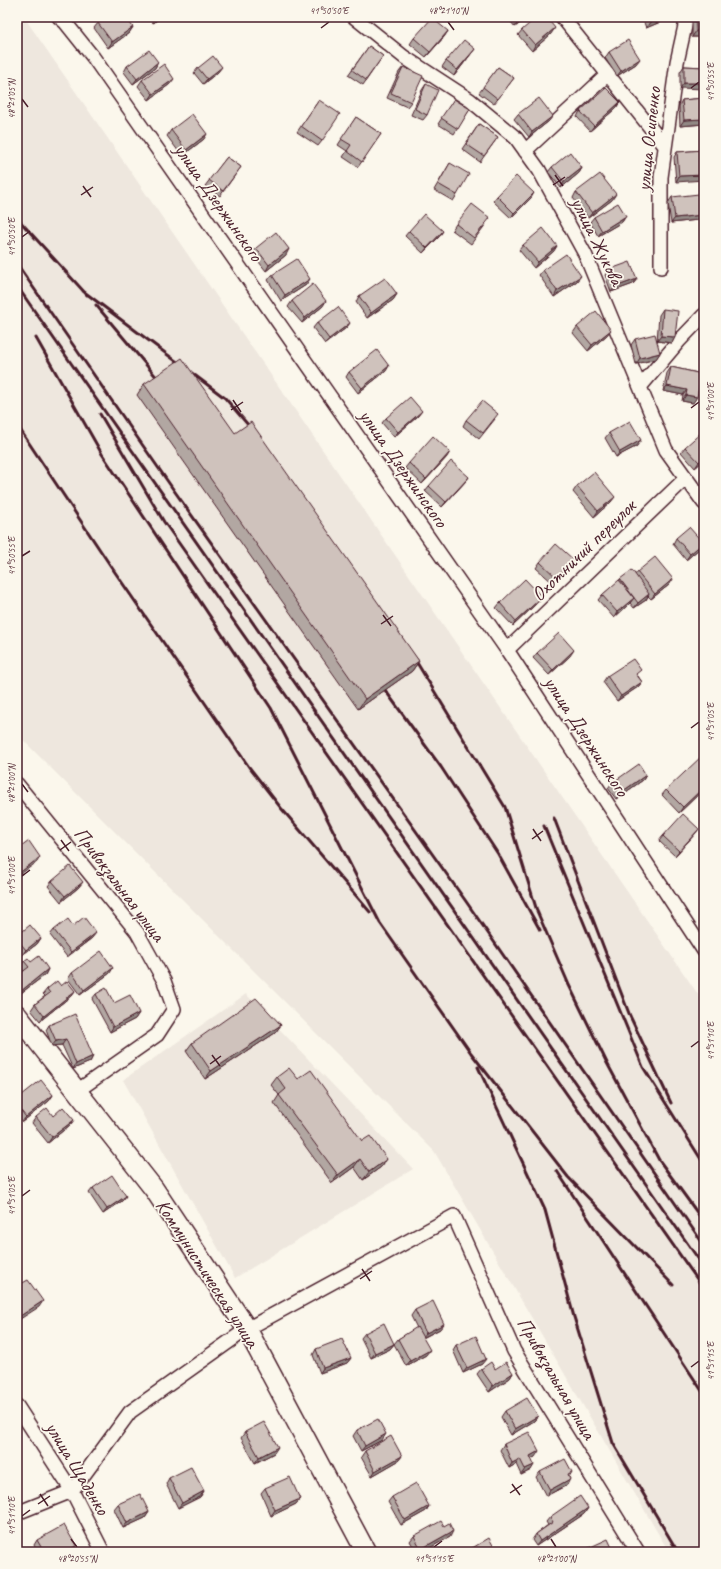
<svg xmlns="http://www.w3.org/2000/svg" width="721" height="1569" font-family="Caveat,sans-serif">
<rect width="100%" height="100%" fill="#fbf7ec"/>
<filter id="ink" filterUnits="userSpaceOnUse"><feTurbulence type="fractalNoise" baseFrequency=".025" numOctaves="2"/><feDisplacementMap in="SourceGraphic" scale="8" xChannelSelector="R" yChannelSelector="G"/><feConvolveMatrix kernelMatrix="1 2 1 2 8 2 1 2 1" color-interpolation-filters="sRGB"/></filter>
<g filter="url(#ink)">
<path fill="#eee7de" d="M17,17H24L704,1003V1552H669L434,1151L17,734Z
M246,994L413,1169L235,1278L123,1080Z"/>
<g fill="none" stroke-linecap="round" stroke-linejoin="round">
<defs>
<path id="street" d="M59,17L65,22L93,57L507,650L704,951
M354,17L404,57L470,100L516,138L539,170L585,254L666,450L704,503
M562,17L665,146
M525,151L608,74
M661,267V177L677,62L687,17
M640,387L679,341L704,315
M507,650L686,478
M17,784L137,932L164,981L174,1009L157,1035L77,1091
M17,1406L72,1491L103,1552
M17,1513L72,1491L130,1412L247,1329L454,1216L514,1351L638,1552"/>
<path id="secondary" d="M17,1015L154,1189L247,1329L366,1552"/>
</defs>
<use href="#street" stroke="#4a1f2b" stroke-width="16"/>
<use href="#secondary" stroke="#4a1f2b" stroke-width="22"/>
<use href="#street" stroke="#fbf7ec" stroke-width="13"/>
<use href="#secondary" stroke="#fbf7ec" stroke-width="19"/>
<path stroke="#4a1f2b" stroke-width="3" d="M17,218L87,295
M17,264L173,489L465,900L704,1245
M17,286L704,1267
M83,291L225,398L255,433
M96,305L158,379
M36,338L102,454L271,708L380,923L471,1053L568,1177L673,1285
M100,414L164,522L704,1289
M17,425L110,565L249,767L281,808L370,912
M411,653L505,807L537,911L569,985
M385,690L441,767L498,854L540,930
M554,818L630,1016L671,1103
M544,826L643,1067L704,1164
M567,981L607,1063L659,1160L704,1222
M478,1067L545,1210L574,1317L613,1443L678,1552
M557,1171L704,1394"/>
</g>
<path fill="#b2a7a2" stroke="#4a1f2b" d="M149,17H161L153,23Z
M507,17H528L515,27Z
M642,17H671L670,18L646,28Z
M692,17H704V37H692Z
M98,23L133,27L129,33L108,48L94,28Z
M522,30L551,34L532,51L518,35Z
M448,31L444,37L426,57L410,44L414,38Z
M369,46L383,56L363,85L348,75Z
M609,52L636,64L617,76L605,58Z
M471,54L454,76L442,67L446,61Z
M158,62L155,68L133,84L124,72L127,66Z
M684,66L704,67L680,88V72Z
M403,67L411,102L407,107L387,98L399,72Z
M498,67L514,78L494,104L479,93Z
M198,68L218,72L203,84L194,73Z
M142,80L170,84L149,100L138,86Z
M426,84L427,115L423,120L411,115L422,90Z
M704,98V124L680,126L679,106L682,100Z
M454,99L470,109L454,134L438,124Z
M319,100L322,141L318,146L297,132Z
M620,102L616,108L590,131L577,117L580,111Z
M518,114L549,121L529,137L514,119Z
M356,117L381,134L358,167L343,157L347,151L338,145Z
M479,124L498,137L480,162L462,149Z
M171,130L204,139L182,156L167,136Z
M703,150L676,182L674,157L677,152Z
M227,157L241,167L220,196L205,186Z
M450,163L457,195L453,201L434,190Z
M552,167L582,168L579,173L561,188L548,172Z
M576,192L612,200L588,218L573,198Z
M497,196L531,198L511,218L493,201Z
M672,197L698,220L671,223L668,203Z
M626,216L622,222L598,236L590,222L594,217Z
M456,224H486L471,244L452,230Z
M409,231L439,237L423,253L405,236Z
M523,245L554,251L534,268L519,250Z
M256,248L286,255L266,271L252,253Z
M543,270L577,281L554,297L539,275Z
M608,270L637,279L633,284L611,292L605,275Z
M272,275L306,285L281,301L268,280Z
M397,294L393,300L367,318L356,302L359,296Z
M292,301L323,306L302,323L288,307Z
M663,309L675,337L672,343L657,341L659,315Z
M317,323H350L346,328L325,344L313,328Z
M577,327L607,335L588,351L573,333Z
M635,339L660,353L656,359L636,364L631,345Z
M671,367L702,374L693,403L682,401L683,395L663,391L667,373Z
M386,371L358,393L346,377L349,372Z
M144,384L235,433L419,661L412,671L358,709L137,395Z
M418,416L394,437L382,423L386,418Z
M495,419L479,439L463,426L466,420Z
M609,433L637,446L616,457L605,438Z
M685,447L704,460L695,468L681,452Z
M447,457L422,484L405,468L409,463Z
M469,477L465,482L442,507L425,491L429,486Z
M577,486L611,502L594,517L573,492Z
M676,538L703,543L699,549L686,560L673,544Z
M540,562L570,565L553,583L536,568Z
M637,572L673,579L669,585L651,599L648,596L646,600L634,608L630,603L614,618L598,600L602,595L619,581L620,579L635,575Z
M542,597L538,602L513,626L496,608L500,603Z
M537,653L570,656L549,675L533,658Z
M607,676H638L642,682L638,687L617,701L603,682Z
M646,775L643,780L616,799L608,788L612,783Z
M704,789L679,813L662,795L666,790Z
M695,834L675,856L659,841L663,836Z
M52,881L79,887L61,902L48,886Z
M73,926L92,938L67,957L50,935L54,930Z
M17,936L41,938L37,944L22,955L17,949Z
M24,961L48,969L45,975L17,996V976L24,971L20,967Z
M72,973H110L80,995L68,979Z
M61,986L75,991L71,996L40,1021L31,1010L35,1004L45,996L43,994L47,989Z
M96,994L114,1003L139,1013L135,1019L110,1032L92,999Z
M49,1025L93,1056L90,1062L73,1069L62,1045L52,1046L46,1030Z
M281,1025L275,1033L205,1079L186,1051L192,1043Z
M277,1077L298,1079L362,1141L387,1159L381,1167L363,1180L354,1167L332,1183L274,1103L279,1095L271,1085Z
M53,1095L49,1101L22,1122L17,1116V1099Z
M53,1116L74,1120L70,1125L48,1143L32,1123L36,1117Z
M93,1188L126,1196L122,1201L103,1214L89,1193Z
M415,1310L440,1329L423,1338L426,1355L406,1366L394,1344L398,1339L417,1328L411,1316Z
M365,1333L394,1344L390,1349L371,1358L361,1338Z
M456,1345L482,1364L463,1373L453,1350Z
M316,1349L351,1358L347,1363L320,1373L313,1355Z
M481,1369H495L513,1373L510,1378L489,1392L477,1374Z
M505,1411L538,1416L534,1421L511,1435L501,1417Z
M357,1430L382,1440L361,1451L353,1436Z
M245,1432L274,1453L255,1463L241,1438Z
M504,1444L535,1457L531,1458V1470L521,1475L516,1464L509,1468L500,1450Z
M365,1451L402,1456L398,1461L372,1476L361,1457Z
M540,1472H572L569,1477L567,1485L546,1496L536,1477Z
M169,1478L204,1491L200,1497L178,1508L166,1484Z
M265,1488L300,1499L296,1504L271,1516L261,1493Z
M392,1497L429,1506L426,1511L401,1525L388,1502Z
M118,1504L149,1512L145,1518L123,1528L114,1509Z
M588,1508L584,1514L536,1546L532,1540L536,1534L548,1525L546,1522L550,1517Z
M414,1536L450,1537L422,1552H416L410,1541Z
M37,1540L72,1551L71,1552H37L34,1545Z"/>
<path fill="#918884" stroke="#4a1f2b" d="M158,17H161L153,23L157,18Z
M525,17H528L515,27L518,22Z
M663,17H671L670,18L646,28L650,22Z
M133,27L129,33L108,48L112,42Z
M555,28L551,34L532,51L535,45Z
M448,31L444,37L426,57L430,52Z
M696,31H704V37H692Z
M475,49L471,54L454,76L457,70Z
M640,59L636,64L617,76L621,71Z
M158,62L155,68L133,84L137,79Z
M222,67L218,72L203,84L207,79Z
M174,79L170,84L149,100L153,94Z
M684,83H704V89L680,88Z
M620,102L616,108L590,131L594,126Z
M553,116L549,121L529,137L532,132Z
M704,119V124L680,126L684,120Z
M207,134L204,139L182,156L186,150Z
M582,168L579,173L561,188L564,182Z
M704,175V180L676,182L679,176Z
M534,193L531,198L511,218L514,213Z
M616,194L612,200L588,218L592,213Z
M702,215L698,220L671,223L675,218Z
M626,216L622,222L598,236L602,231Z
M443,231L439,237L423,253L427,248Z
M557,246L554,251L534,268L538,262Z
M289,249L286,255L266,271L269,265Z
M581,276L577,281L554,297L557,291Z
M310,279L306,285L281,301L285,295Z
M637,279L633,284L611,292L615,287Z
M397,294L393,300L367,318L371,313Z
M326,301L323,306L302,323L305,318Z
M350,323L346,328L325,344L329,339Z
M611,330L607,335L588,351L592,345Z
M661,336L675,337L672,343L657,341Z
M660,353L656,359L636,364L640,358Z
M389,366L386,371L358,393L362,388Z
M667,386L687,390L683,395L663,391Z
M686,395L697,397L693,403L682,401Z
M422,411L418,416L394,437L398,432Z
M641,440L637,446L616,457L620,452Z
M450,452L447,457L422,484L426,479Z
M704,457V460L695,468L699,462Z
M469,477L465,482L442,507L446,502Z
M615,497L611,502L594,517L598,511Z
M703,543L699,549L686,560L690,554Z
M574,560L570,565L553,583L557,578Z
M673,579L669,585L651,599L655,594Z
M649,594L646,600L634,608L638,603Z
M542,597L538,602L513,626L516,621Z
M634,598L630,603L614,618L617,612Z
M574,650L570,656L549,675L553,670Z
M419,661L412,671L358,709L365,699Z
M642,682L638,687L617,701L621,696Z
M646,775L643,780L616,799L620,793Z
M704,787V789L679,813L683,807Z
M699,829L695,834L675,856L679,851Z
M40,857L37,862L17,877L18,874Z
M83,882L79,887L61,902L65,896Z
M96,933L92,938L67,957L71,952Z
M41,938L37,944L22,955L26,950Z
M113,968L110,973L80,995L84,990Z
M48,969L45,975L17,996L21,991Z
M75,991L71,996L40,1021L44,1016Z
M139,1013L135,1019L110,1032L113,1027Z
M281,1025L275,1033L205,1079L211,1071Z
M66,1039L62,1045L52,1046L56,1041Z
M93,1056L90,1062L73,1069L76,1064Z
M53,1095L49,1101L22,1122L26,1117Z
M74,1120L70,1125L48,1143L52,1137Z
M360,1159L354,1167L332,1183L338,1175Z
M387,1159L381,1167L363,1180L369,1172Z
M126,1196L122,1201L103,1214L107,1209Z
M43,1301L39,1307L17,1321V1318Z
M444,1324L440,1329L422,1338L426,1333Z
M394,1344L390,1349L371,1358L375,1353Z
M430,1350L426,1355L406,1366L410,1361Z
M351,1358L347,1363L320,1373L323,1368Z
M486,1359L482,1364L463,1373L467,1368Z
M513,1373L510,1378L489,1392L493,1386Z
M538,1416L534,1421L511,1435L515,1429Z
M386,1434L382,1440L361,1451L365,1446Z
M278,1447L274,1453L255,1463L259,1457Z
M539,1451L535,1457L526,1461L530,1456Z
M402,1456L398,1461L372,1476L375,1471Z
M520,1459L516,1464L509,1468L512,1463Z
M534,1465L531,1470L521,1475L525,1469Z
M570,1479L567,1485L546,1496L550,1490Z
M204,1491L200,1497L178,1508L182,1503Z
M300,1499L296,1504L271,1516L275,1510Z
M429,1506L426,1511L401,1525L405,1520Z
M588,1508L584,1514L536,1546L540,1541Z
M149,1512L145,1518L123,1528L127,1523Z
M453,1531L450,1537L422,1552H419L421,1549Z
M76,1546L72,1551L71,1552H65Z"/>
<path fill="#cfc2bc" stroke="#4a1f2b" d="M106,17H125L133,27L112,42L98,23Z
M515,17H525L518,22Z
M537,17H546L555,28L535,45L522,30Z
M648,17H663L650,22Z
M695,17H704V31H696Z
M432,18L448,31L430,52L414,38Z
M464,40L475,49L457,70L446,61Z
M628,40L640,59L621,71L609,52Z
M369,46L383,56L366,80L352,70Z
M149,50L158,62L137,79L127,66Z
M213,56L222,67L207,79L198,68Z
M164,64L174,79L153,94L142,80Z
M684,66L704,67V83H684Z
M403,67L423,76L411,102L391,93Z
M498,67L514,78L498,99L483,87Z
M426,84L438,90L427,115L415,109Z
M606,88L620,102L594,126L580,111Z
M539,98L553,116L532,132L518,114Z
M704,98V119L684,120L682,100Z
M454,99L470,109L458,129L441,118Z
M319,100L340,114L322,141L301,126Z
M192,114L207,134L186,150L171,130Z
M356,117L381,134L362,162L347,151L351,145L341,139Z
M479,124L498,137L484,156L466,144Z
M703,150V156H704V175L679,176L677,152Z
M570,152L582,168L564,182L552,167Z
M227,157L241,167L223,191L209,180Z
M450,163L469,174L457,195L438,184Z
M600,174L616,194L592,213L576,192Z
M516,176L534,193L514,213L497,196Z
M699,194L702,215L675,218L672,197Z
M618,203L626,216L602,231L594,217Z
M472,204L490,218L474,238L456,224Z
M424,214L443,231L427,248L409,231Z
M543,228L557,246L538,262L523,245Z
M276,232L289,249L269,265L256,248Z
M566,254L581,276L557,291L543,270Z
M297,259L310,279L285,295L272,275Z
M630,262L637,279L615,287L608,270Z
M385,278L397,294L371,313L359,296Z
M313,284L326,301L305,318L292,301Z
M338,307L350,323L329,339L317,323Z
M663,309L678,311L675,337L661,336Z
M596,311L611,330L592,345L577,327Z
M655,334L660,353L640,358L635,339Z
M377,350L389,366L362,388L349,372Z
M182,358L235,433L251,422L419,661L365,699L144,384Z
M671,367L702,374L697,397L686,395L687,390L667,386Z
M410,397L422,411L398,432L386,418Z
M482,401L498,414L483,433L466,420Z
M630,421L641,440L620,452L609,433Z
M702,432L704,435V457L699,462L685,447Z
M433,436L450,452L426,479L409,463Z
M451,461L469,477L446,502L429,486Z
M594,472L615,497L598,511L577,486Z
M689,527L703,543L690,554L676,538Z
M556,544L574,560L557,578L540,562Z
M655,557L673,579L655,594L637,572Z
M632,570L649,594L638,603L620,579Z
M525,579L542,597L516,621L500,603Z
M619,580L634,598L617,612L602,595Z
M559,633L574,650L553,670L537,653Z
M633,659L641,670L636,674L642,682L621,696L607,676Z
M703,755L704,757V787L683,807L666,790Z
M639,764L646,775L620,793L612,783Z
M683,814L699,829L679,851L663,836Z
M29,841L40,857L18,874L17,850Z
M70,866L83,882L65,896L52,881Z
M84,917L96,933L71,952L54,930L68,919L73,926Z
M17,924L21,929L17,931Z
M30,925L41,938L26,950L17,939V936Z
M101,951L113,968L84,990L72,973Z
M39,956L48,969L21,991L17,986V976L29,967L24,961L28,958L31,962Z
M57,981L61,986L67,981L75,991L44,1016L35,1004L50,993L47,989Z
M106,988L114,1003L130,995L139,1013L113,1027L96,994Z
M256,998L281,1025L211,1071L192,1043Z
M75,1014L93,1056L76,1064L66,1039L56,1041L49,1025Z
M289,1068L298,1079L311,1070L362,1141L370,1136L387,1159L369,1172L360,1159L338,1175L279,1095L286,1089L277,1077Z
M41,1080L53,1095L26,1117L17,1106V1099Z
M63,1107L74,1120L52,1137L36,1117L47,1108L53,1116Z
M112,1175L126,1196L107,1209L93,1188Z
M28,1280L43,1301L17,1318V1286Z
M433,1301L444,1324L426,1333L415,1310Z
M384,1323L394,1344L375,1353L365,1333Z
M417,1327L430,1350L410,1361L398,1339Z
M476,1336L486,1359L467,1368L456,1345Z
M342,1339L351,1358L323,1368L316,1349Z
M491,1362L495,1369L506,1362L513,1373L493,1386L481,1369Z
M527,1398L538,1416L515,1429L505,1411Z
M378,1419L386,1434L365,1446L357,1430Z
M264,1422L278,1447L259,1457L245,1432Z
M529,1432L539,1451L530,1456L534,1465L525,1469L520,1459L512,1463L504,1444Z
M391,1436L402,1456L375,1471L365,1451Z
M565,1459L572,1472L568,1474L570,1479L550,1490L540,1472Z
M191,1467L204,1491L182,1503L169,1478Z
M290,1477L300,1499L275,1510L265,1488Z
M416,1483L429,1506L405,1520L392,1497Z
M140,1494L149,1512L127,1523L118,1504Z
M580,1496L588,1508L540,1541L536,1534L553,1522L550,1517Z
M441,1521L444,1526L449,1523L453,1531L421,1549L414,1536Z
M64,1525L76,1546L65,1552H44L37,1540Z
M489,1538L496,1551L494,1552H470L469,1550Z
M608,1539L614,1552H583L582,1551Z
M332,1548L334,1552H324Z"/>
</g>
<path fill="none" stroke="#4a1f2b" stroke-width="1.5" d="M448,22L454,30M321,28L329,22M691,88L699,82M22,99L28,107M555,175L563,186M553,185L565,177M83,186L91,197M81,195L93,187M22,237L30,231M233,400L241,412M691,408L699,402M231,410L243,402M22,556L30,551M383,615L391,626M381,624L393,616M691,728L699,722M22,784L28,792M533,829L541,841M532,839L543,831M61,840L69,851M60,850L71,842M22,876L30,870M691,1047L699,1041M212,1055L220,1066M210,1064L221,1056M22,1196L30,1190M362,1269L370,1281M360,1279L372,1271M691,1367L699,1361M512,1484L520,1495M510,1493L522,1485M40,1494L48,1506M38,1504L50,1496M22,1516L30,1510M71,1539L77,1547M551,1539L556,1547M434,1547L442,1541"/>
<g text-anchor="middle" stroke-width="3.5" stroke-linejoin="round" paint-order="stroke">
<g font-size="20" fill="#4a1f2b" stroke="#fbf7ec">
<text transform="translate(648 139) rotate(-84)" y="7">улица Осипенко</text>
<text transform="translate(219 202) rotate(55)" y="7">улица Дзержинского</text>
<text transform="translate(598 241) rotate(64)" y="7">улица Жукова</text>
<text transform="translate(404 468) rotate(55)" y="7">улица Дзержинского</text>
<text transform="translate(583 550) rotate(-44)" y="7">Охотничий переулок</text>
<text transform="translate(587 736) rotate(57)" y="7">улица Дзержинского</text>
<text transform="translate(120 884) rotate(53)" y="7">Привокзальная улица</text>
<text transform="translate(208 1273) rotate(57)" y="7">Коммунистическая улица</text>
<text transform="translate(557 1378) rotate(60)" y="7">Привокзальная улица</text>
<text transform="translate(78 1468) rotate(59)" y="7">улица Щаденко</text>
</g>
</g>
<rect width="721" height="1569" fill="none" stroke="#fbf7ec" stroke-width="44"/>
<rect x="22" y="22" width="677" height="1525" fill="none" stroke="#4a1f2b" stroke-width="1.5"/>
<g font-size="10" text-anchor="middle" fill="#4a1f2b">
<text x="329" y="14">41°50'50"E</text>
<text x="448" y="14">48°21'10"N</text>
<text transform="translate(710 82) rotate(-90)" y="4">41°50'55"E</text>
<text transform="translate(11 99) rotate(-90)" y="4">48°21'05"N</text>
<text transform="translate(11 237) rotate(-90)" y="4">41°50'50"E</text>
<text transform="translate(710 402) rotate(-90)" y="4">41°51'00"E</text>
<text transform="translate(11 556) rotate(-90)" y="4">41°50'55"E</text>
<text transform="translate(710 722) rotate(-90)" y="4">41°51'05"E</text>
<text transform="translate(11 784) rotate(-90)" y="4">48°21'00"N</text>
<text transform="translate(11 876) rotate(-90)" y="4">41°51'00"E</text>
<text transform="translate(710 1041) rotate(-90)" y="4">41°51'10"E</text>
<text transform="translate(11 1196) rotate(-90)" y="4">41°51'05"E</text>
<text transform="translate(710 1361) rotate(-90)" y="4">41°51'15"E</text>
<text transform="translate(11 1516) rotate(-90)" y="4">41°51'10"E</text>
<text x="77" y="1562">48°20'55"N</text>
<text x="434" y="1562">41°51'15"E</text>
<text x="556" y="1562">48°21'00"N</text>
</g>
</svg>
